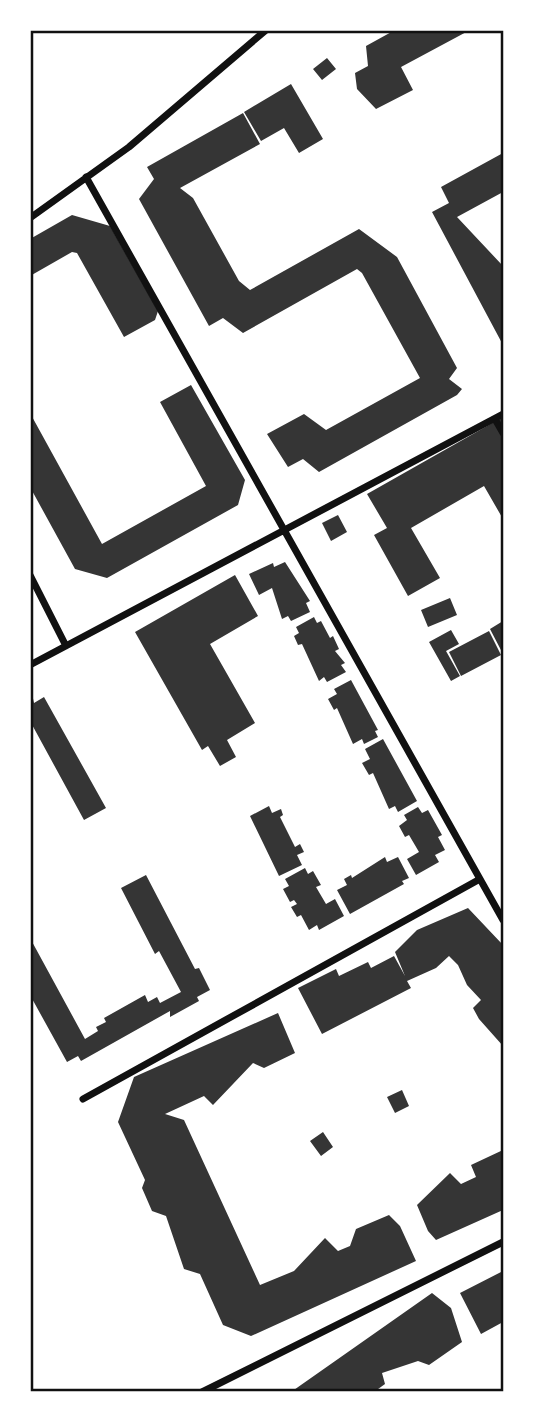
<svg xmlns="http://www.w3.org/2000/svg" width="533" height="1422" font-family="Georgia,serif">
<rect width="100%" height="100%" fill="#fff"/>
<path fill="#353535" d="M395,30H470L401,67L413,90L376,109L357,89L355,73L368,66L366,46Z
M327,58L336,69L322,80L313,69Z
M291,84L323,139L299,153L284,128L261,141L244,112Z
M243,113L260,144L180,188L193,198L239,281L250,290L359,229L397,257L457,368L449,379L462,389L457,395L319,472L303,459L288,467L267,434L304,414L326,430L420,378L362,273L357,269L243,333L223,318L209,326L139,199L154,179L147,167Z
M503,153V192L457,217L503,266V345L432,212L449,203L441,187Z
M72,215L110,226L158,311L155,320L124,337L77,253L72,252L30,276V239Z
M191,385L245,480L238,505L107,578L75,569L30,487V413L102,544L206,486L160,402Z
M503,417V519L484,486L411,528L440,578L408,596L374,535L387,528L367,494Z
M338,515L347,532L331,541L322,523Z
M285,562L310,601L306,603L310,612L291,621L288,616L282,619L272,588L259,595L249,574L273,563L274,567Z
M235,575L258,616L210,644L255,723L227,740L236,757L220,766L208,746L202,750L135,632Z
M450,598L457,615L428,627L421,610Z
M314,617L317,623L321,621L330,638L333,636L339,649L335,651L345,663L341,665L346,672L327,682L324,677L319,681L302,644L298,645L294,636L299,633L296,627Z
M503,621V654L490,629Z
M451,630L459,644L446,651L460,676L451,681L429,642Z
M489,631L501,655L461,676L449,652Z
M351,680L378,730L375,731L378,737L364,744L362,739L353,744L337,708L334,710L328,699L337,694L334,689Z
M32,694L34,703L44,697L106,808L84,820L30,721V696Z
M383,739L417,801L398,812L395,806L389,809L373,773L369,775L362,763L370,759L365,749Z
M269,806L272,813L281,809L283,815L280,817L295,847L300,844L304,852L297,855L302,865L279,876L250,816Z
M418,807L422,813L428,810L442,835L438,837L445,850L435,855L439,862L416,875L407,859L419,852L409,835L405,837L399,826L407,820L404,815Z
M385,857L387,862L398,857L409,878L402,881L404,884L350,914L337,890L347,885L344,879L351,875L352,878Z
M305,868L308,874L313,871L321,885L316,887L326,904L335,899L344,916L319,930L317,925L309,930L301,915L297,917L291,907L297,904L294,900L290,902L283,889L289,886L285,879Z
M146,875L195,969L199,968L210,990L197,997L199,1001L170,1017V1011L81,1061L78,1056L67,1062L30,995V938L85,1039L98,1031L96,1027L106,1022L104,1018L145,995L148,1002L157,997L160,1003L181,992L159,951L155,954L121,888Z
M468,908L503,945V1046L479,1019L473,1008L481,1000L467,985L458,965L449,956L436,968L407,981L411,988L322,1034L298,988L336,969L339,976L368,962L371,968L394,956L405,976L395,952L417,930Z
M278,1013L295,1053L264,1068L253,1063L213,1105L204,1096L165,1114L184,1120L260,1285L294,1271L325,1238L338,1251L350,1246L356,1229L389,1215L400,1226L416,1261L251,1336L223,1325L200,1274L184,1269L166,1216L152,1211L142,1188L145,1180L118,1122L134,1077Z
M402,1090L409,1106L395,1113L387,1097Z
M323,1132L333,1147L321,1156L310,1141Z
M503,1150V1210L436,1240L428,1231L417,1205L450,1173L461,1184L476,1177L471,1165Z
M503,1271V1322L481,1334L460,1293Z
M432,1293L451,1308L462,1342L429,1365L418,1361L382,1373L385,1384L374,1392L361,1389L356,1392H291Z"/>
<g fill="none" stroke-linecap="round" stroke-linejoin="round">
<path stroke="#111" stroke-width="7" d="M86,177L503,920
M30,218L129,147L266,30
M495,419L503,433
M30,575L66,646
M30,665L503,414
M83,1099L480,879
M202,1392L503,1242"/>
</g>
<rect width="533" height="1422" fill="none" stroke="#ffffff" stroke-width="63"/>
<rect x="32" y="32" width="470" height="1358" fill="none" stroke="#111" stroke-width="2.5"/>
</svg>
